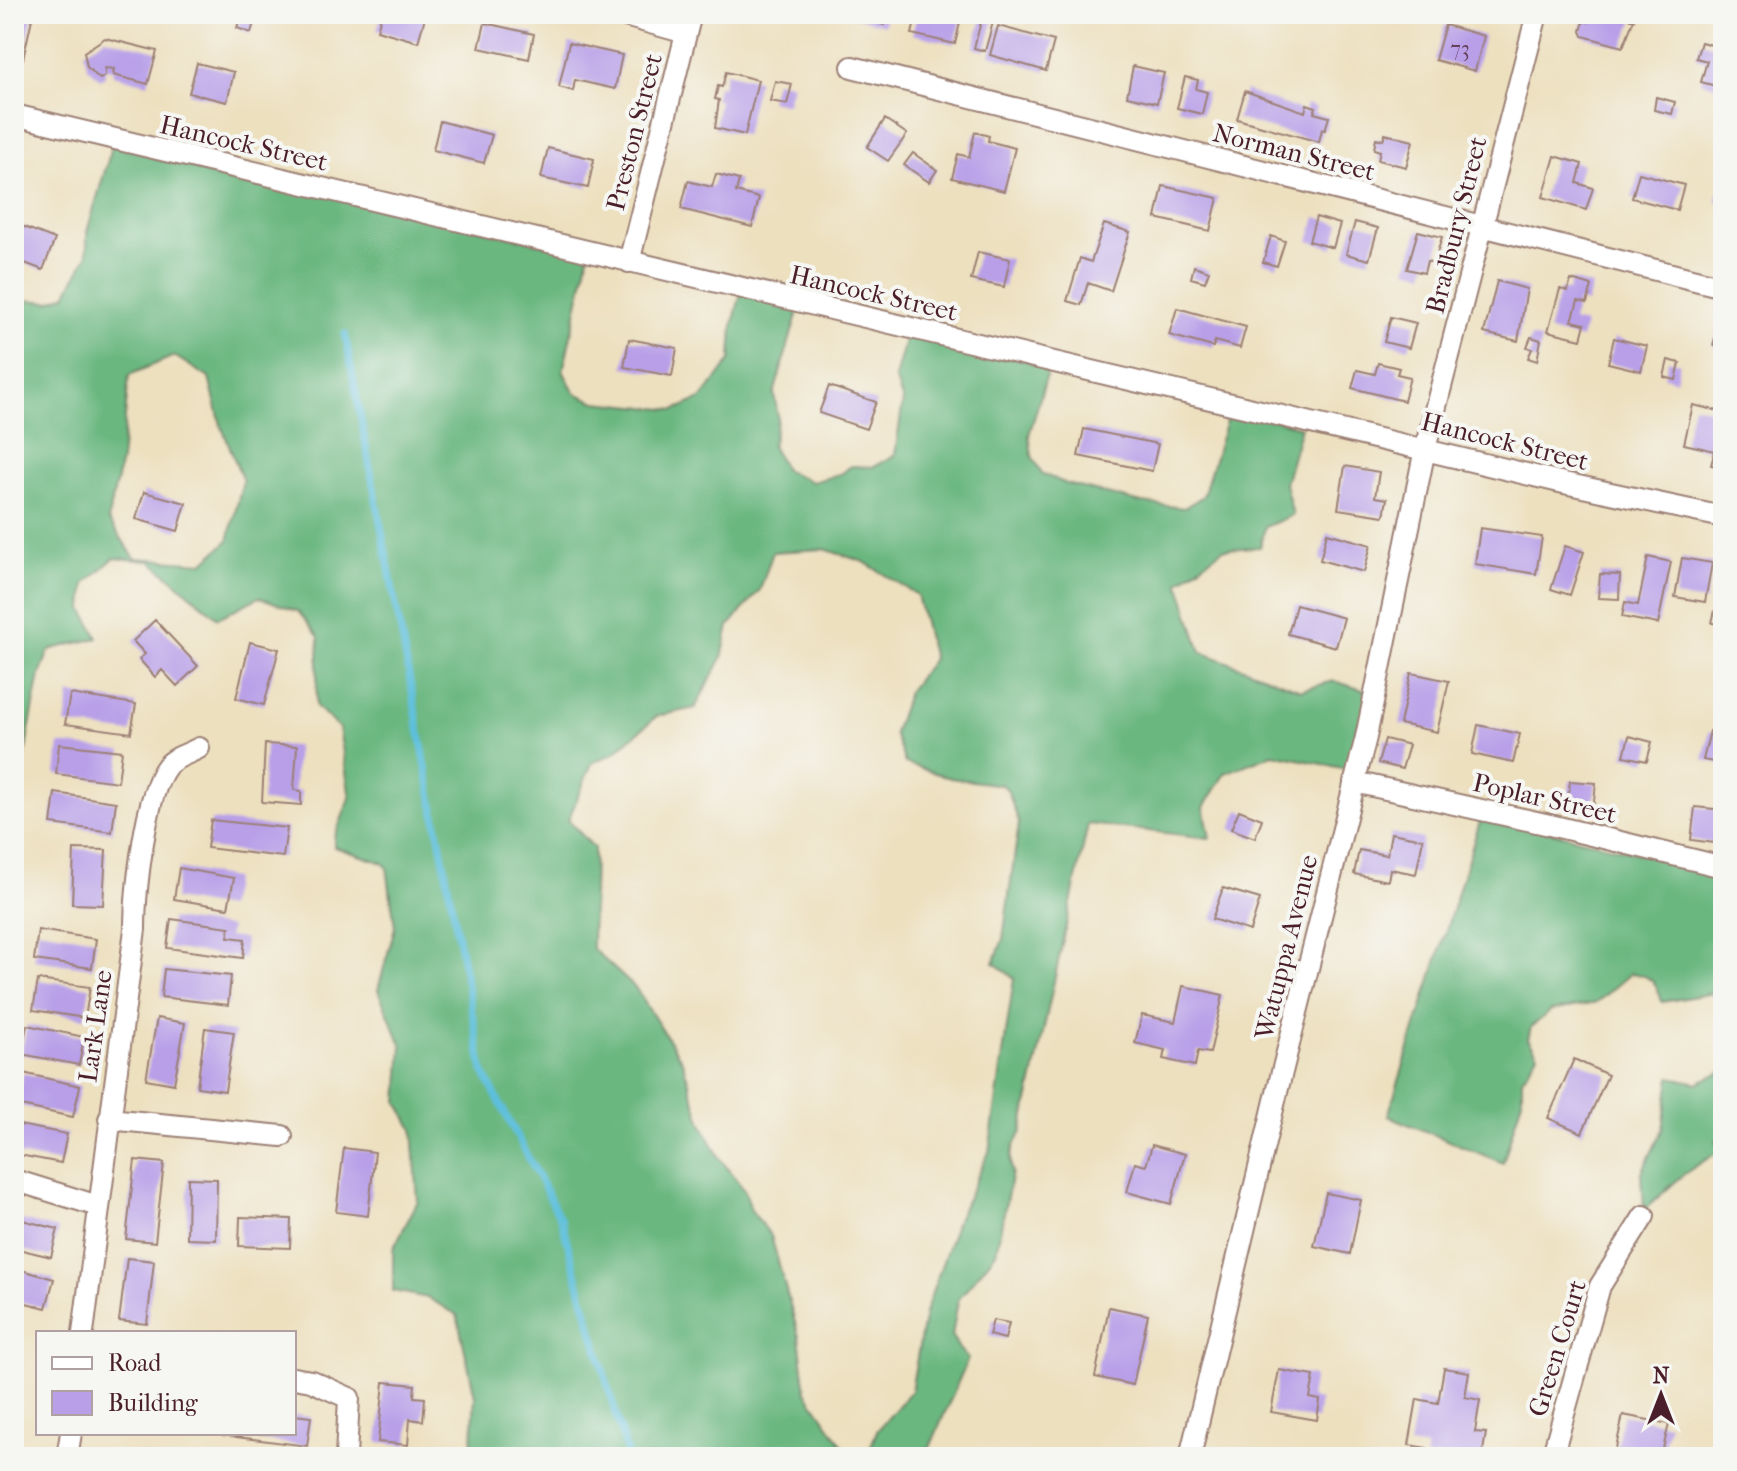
<svg xmlns="http://www.w3.org/2000/svg" width="1737" height="1471" font-family="'IM FELL French Canon',serif">
<rect width="100%" height="100%" fill="#f6f6f2"/>
<filter id="ink" filterUnits="userSpaceOnUse"><feTurbulence type="fractalNoise" baseFrequency=".0125" numOctaves="2"/><feDisplacementMap in="SourceGraphic" scale="16" xChannelSelector="R" yChannelSelector="G"/><feConvolveMatrix kernelMatrix="1 2 1 2 8 2 1 2 1" color-interpolation-filters="sRGB"/></filter>
<filter id="wash" filterUnits="userSpaceOnUse"><feTurbulence type="fractalNoise" baseFrequency=".006" numOctaves="4" result="noise"/><feDisplacementMap in="SourceGraphic" scale="32" xChannelSelector="R" yChannelSelector="G"/><feGaussianBlur stdDeviation="1.8" result="paint"/><feColorMatrix in="noise" values="0 0 0 0 0 0 0 0 0 0 0 0 0 0 0 0 0 1.4 0 .05"/><feComposite in="paint" operator="in"/></filter>
<g filter="url(#wash)">
<rect width="100%" height="100%" fill="#ede0bf"/>
<path fill="#6bb780" stroke="#5a6b56" stroke-width="2" fill-rule="evenodd" d="M113,143L589,255L563,371L575,393L596,402L675,410L701,399L731,360L733,324L741,293L799,308L774,394L778,417L772,446L785,470L812,482L841,474L851,466L873,467L895,455L903,401L895,378L907,333L1044,365L1048,371L1029,435L1032,456L1042,474L1067,484L1142,503L1184,508L1203,496L1230,408L1301,427L1285,484L1293,515L1265,527L1260,547L1223,549L1179,582L1201,652L1301,690L1334,681L1376,694L1348,769L1273,754L1225,773L1204,807L1210,838L1088,824L1021,1134C1013,1144 1008,1159 1012,1172L996,1252L958,1300L952,1336L959,1349L968,1359L931,1445L923,1457H471L475,1396L457,1315L428,1298L393,1291V1249L418,1201L413,1129L398,1102L402,1046L378,990L395,927L387,867L383,863L334,847V838L350,798L339,728L316,706L319,637L298,611L259,597L218,618L151,561L114,558L85,584L83,609L98,638L52,649L48,653L40,675L28,736L14,829V329L29,300L49,302L66,295L87,256V232ZM172,357H176L209,378L221,425L243,481L228,541L203,563L135,558L108,520L121,460L129,375ZM824,549L864,562L917,595L933,659L908,692L894,733L905,763L950,778L1002,785L1007,789L1019,823L1003,939L994,963L1014,978L989,1152L958,1218L925,1313L911,1391L877,1431L868,1453L863,1456L846,1450L806,1392L799,1337L771,1236L751,1210L745,1191L719,1157L702,1124L682,1061L636,989L592,948L594,848L568,820L592,763L614,753L657,716L695,708L722,658L729,626L760,590L773,552Z
M1482,815L1723,874V994L1719,992L1662,1002C1657,982 1651,976 1631,973L1596,1003L1551,1011L1531,1027L1528,1039L1538,1054L1522,1079V1099L1503,1163L1388,1116Z
M1723,1071V1136L1716,1141L1721,1150L1684,1174L1644,1210L1642,1172L1663,1129L1670,1077L1697,1083Z"/>
<g fill="none" stroke-linecap="round" stroke-linejoin="round">
<path stroke="#5dbfdc" stroke-width="7" d="M345,334L483,1071L561,1220L628,1457"/>
</g>
<g id="blocks">
<path fill="#b89fe8" d="M14,14H33L23,59L14,57Z
M382,14H426L418,42L377,30Z
M844,14H886L884,25Z
M917,14H962L955,44L912,34Z
M983,14L995,15L985,51L974,48Z
M1591,14H1631L1630,19H1634L1623,47L1583,36L1581,31L1584,21L1589,22Z
M240,18L254,22L251,33L237,28Z
M1718,21L1723,22V88L1701,82L1707,61L1696,58L1701,42L1712,45Z
M485,23L534,34L529,59L479,48Z
M1445,25L1484,36L1475,71L1435,60Z
M998,26L1054,41L1046,71L990,55Z
M105,38L157,51L148,84L113,75L114,69L105,68V76L100,79L87,67L84,52Z
M569,43L622,55L615,89L575,80L573,91L559,87Z
M197,63L234,72L227,102L189,93Z
M1133,66L1164,73L1157,103L1127,96Z
M726,72L758,80L745,135L715,128L719,100L715,99L718,86L722,87Z
M1185,77L1198,80L1196,89L1207,92L1202,114L1177,108Z
M775,81L792,84L787,104L770,101Z
M1245,91L1305,112L1307,104L1316,107L1314,113L1329,117L1325,130L1322,129L1319,142L1237,119Z
M1656,97L1675,102L1672,114L1654,110Z
M885,119L907,134L888,161L867,147Z
M440,121L492,135L484,163L433,150Z
M975,132L989,136L988,141L1015,148L1004,191L952,178L958,154L969,157Z
M1385,134L1413,141L1406,167L1378,160L1380,151L1374,149L1376,138L1383,140Z
M548,148L594,159L588,188L541,178Z
M913,153L937,170L929,182L904,165Z
M1555,156L1582,164L1577,183L1593,188L1586,210L1543,197Z
M1639,173L1684,185L1677,210L1632,198Z
M716,174L739,180L736,192L759,198L752,227L681,209L688,181L712,187Z
M1723,184V203L1716,201Z
M1163,186L1218,198L1210,231L1156,218Z
M1316,217L1340,224L1333,248L1309,241Z
M1355,222L1378,228L1369,260L1346,254Z
M14,223L55,239L43,270L14,259Z
M1104,224L1130,232L1111,291L1088,283L1081,305L1067,301L1080,258L1091,262Z
M1418,231L1442,237L1434,263L1427,261L1424,273L1407,269Z
M1271,236L1285,241L1277,266L1263,262Z
M978,252L1010,259L1004,287L971,280Z
M1194,266L1209,271L1205,282L1191,278Z
M1571,280L1592,286L1587,303L1578,301L1572,321L1585,324L1581,339L1548,331L1560,289L1568,291Z
M1497,281L1527,289L1518,341L1484,333Z
M1177,308L1246,327L1240,348L1215,341L1213,347L1169,335Z
M1391,317L1416,323L1409,348L1384,342Z
M1717,332L1723,333V348L1713,345Z
M1531,337L1541,340L1537,361L1528,358L1532,349L1527,347Z
M1614,338L1647,346L1641,371L1608,363Z
M629,339L677,348L672,376L624,367Z
M1668,360L1680,363L1676,380L1664,377Z
M1378,363L1399,368L1397,374L1410,377L1404,401L1352,388L1357,370L1375,374Z
M829,386L876,402L866,429L819,413Z
M1693,405L1723,412V467L1711,465L1715,451L1684,444Z
M1084,429L1158,444L1152,471L1078,456Z
M1345,466L1379,472L1375,497L1387,499L1384,516L1338,509Z
M144,492L186,503L178,531L136,519Z
M1480,528L1542,537L1536,574L1475,564Z
M1327,533L1371,545L1364,572L1320,560Z
M1565,546L1584,552L1570,595L1551,589Z
M1648,557L1671,562L1658,624L1622,617L1625,602L1638,605Z
M1682,558L1712,563L1705,602L1675,597Z
M1600,574L1620,575L1619,599L1598,598Z
M1296,605L1344,618L1336,647L1288,634Z
M1715,610L1723,611V650L1715,648L1720,624L1712,623Z
M155,620L198,666L177,686L162,670L155,677L139,659L145,654L133,641Z
M250,642L279,649L264,705L236,698Z
M1718,672L1723,673V684L1716,682Z
M1411,673L1449,681L1437,732L1400,724Z
M70,694L136,704L131,733L65,724Z
M1478,725L1520,734L1513,763L1472,754Z
M1710,731L1723,734V764L1703,760Z
M1629,736L1652,742L1647,761L1624,756Z
M1385,739L1409,745L1402,769L1378,763Z
M59,744L122,751L118,782L56,774Z
M265,744L297,746L294,790L301,791V805L262,802Z
M1570,781L1596,783L1593,810L1567,808Z
M55,793L116,802L112,832L51,824Z
M1695,807L1723,810V844L1691,840Z
M1239,810L1262,819L1255,838L1231,829Z
M211,820L287,828L283,857L207,848Z
M1391,833L1423,839L1416,874L1390,869L1388,881L1354,874L1359,850L1387,855Z
M74,849L106,850L103,905L72,904Z
M179,868L234,878L228,908L174,899Z
M1223,888L1260,899L1250,931L1212,919Z
M171,919L230,927L228,937L245,939L243,958L167,948Z
M38,930L96,939L92,968L34,960Z
M164,969L231,976L228,1005L161,997Z
M38,980L90,987L85,1018L33,1010Z
M1183,986L1223,995L1210,1053L1198,1051L1195,1066L1163,1059L1165,1050L1135,1043L1142,1015L1175,1022Z
M157,1018L185,1023L174,1084L146,1079Z
M27,1025L84,1037L79,1065L21,1054Z
M205,1028L234,1032L225,1091L197,1087Z
M1574,1059L1608,1075L1582,1133L1548,1118Z
M23,1073L80,1086L73,1117L16,1105Z
M14,1124L67,1134L61,1163L14,1154Z
M1152,1145L1185,1154L1171,1204L1127,1192L1135,1163L1146,1166Z
M344,1148L375,1152L368,1216L336,1212Z
M135,1160L164,1163L155,1242L126,1239Z
M188,1178L217,1179L216,1240L187,1239Z
M1326,1193L1361,1200L1350,1254L1314,1246Z
M240,1217L291,1219L290,1248L239,1246Z
M14,1218L58,1229L51,1257L14,1248Z
M127,1258L154,1261L147,1324L119,1321Z
M14,1268L54,1279L46,1308L14,1300Z
M1109,1307L1148,1315L1133,1385L1095,1377Z
M993,1320L1009,1323L1005,1339L989,1335Z
M1444,1368L1469,1372L1465,1397L1480,1400L1475,1432L1486,1433L1482,1457H1425L1427,1448L1409,1445L1417,1399L1438,1403Z
M1279,1370L1314,1376L1310,1398L1320,1400L1317,1420L1271,1412Z
M384,1382L415,1385L414,1397L425,1398L423,1421L410,1419L408,1445L378,1442Z
M294,1415L311,1417L307,1446L221,1435L294,1433Z
M1623,1415L1669,1424L1661,1457H1614Z"/>
</g>
</g>
<g filter="url(#ink)">
<use href="#blocks" fill-opacity="0" stroke="#9c8075" stroke-width="2"/>
<g fill="none" stroke-linecap="round" stroke-linejoin="round">
<defs>
<path id="minor" d="M618,14L686,33
M852,67L1723,287
M14,115L1564,483L1723,517
M629,262L691,14
M1354,782L1550,825L1723,867
M109,1119L282,1136
M14,1180L98,1206
M83,1333L135,929C135,893 145,794 167,766C173,758 190,753 199,748
M294,1378L311,1381L349,1398L346,1457
M67,1457L71,1433
M1190,1457L1278,1088L1366,737L1425,449L1537,14
M1552,1457L1600,1286L1644,1216"/>
</defs>
<use href="#minor" stroke="#9c8075" stroke-width="24"/>
<use href="#minor" stroke="#fff" stroke-width="20"/>
</g>
</g>
<g text-anchor="middle" stroke-width="8" stroke-linejoin="round" paint-order="stroke">
<g font-size="22" fill="#663f5a">
<text x="1460" y="56">73</text>
</g>
<g font-size="26" fill="#4a1f2b" stroke="#f6f6f2">
<text transform="translate(634 132) rotate(-76)" y="9">Preston Street</text>
<text transform="translate(244 143) rotate(13)" y="9">Hancock Street</text>
<text transform="translate(1294 152) rotate(14)" y="9">Norman Street</text>
<text transform="translate(1456 225) rotate(-76)" y="9">Bradbury Street</text>
<text transform="translate(874 293) rotate(13)" y="9">Hancock Street</text>
<text transform="translate(1505 441) rotate(14)" y="9">Hancock Street</text>
<text transform="translate(1545 798) rotate(13)" y="9">Poplar Street</text>
<text transform="translate(1286 947) rotate(-76)" y="9">Watuppa Avenue</text>
<text transform="translate(95 1026) rotate(-82)" y="9">Lark Lane</text>
<text transform="translate(1557 1348) rotate(-73)" y="9">Green Court</text>
</g>
</g>
<rect width="1737" height="1471" fill="none" stroke="#f6f6f2" stroke-width="48"/>
<rect x="36" y="1331" width="260" height="104" fill="#f6f6f2" stroke="#b1a0a2" stroke-width="2"/>
<rect x="52" y="1357" width="40" height="12" fill="#ffffff" stroke="#b1a0a2" stroke-width="2"/>
<text x="108" y="1371" font-size="24" fill="#4a1f2b">Road</text>
<rect x="52" y="1391" width="40" height="24" fill="#b89fe8" stroke="#b1a0a2" stroke-width="2"/>
<text x="108" y="1411" font-size="24" fill="#4a1f2b">Building</text>
<g transform="translate(1661 1395)" stroke="#f6f6f2" stroke-width="6" paint-order="stroke">
<path d="M0-6L14 30L0 20L-14 30Z" fill="#4a1f2b"/>
<text y="-12" font-size="22" font-weight="bold" text-anchor="middle" fill="#4a1f2b">N</text>
</g>
</svg>
